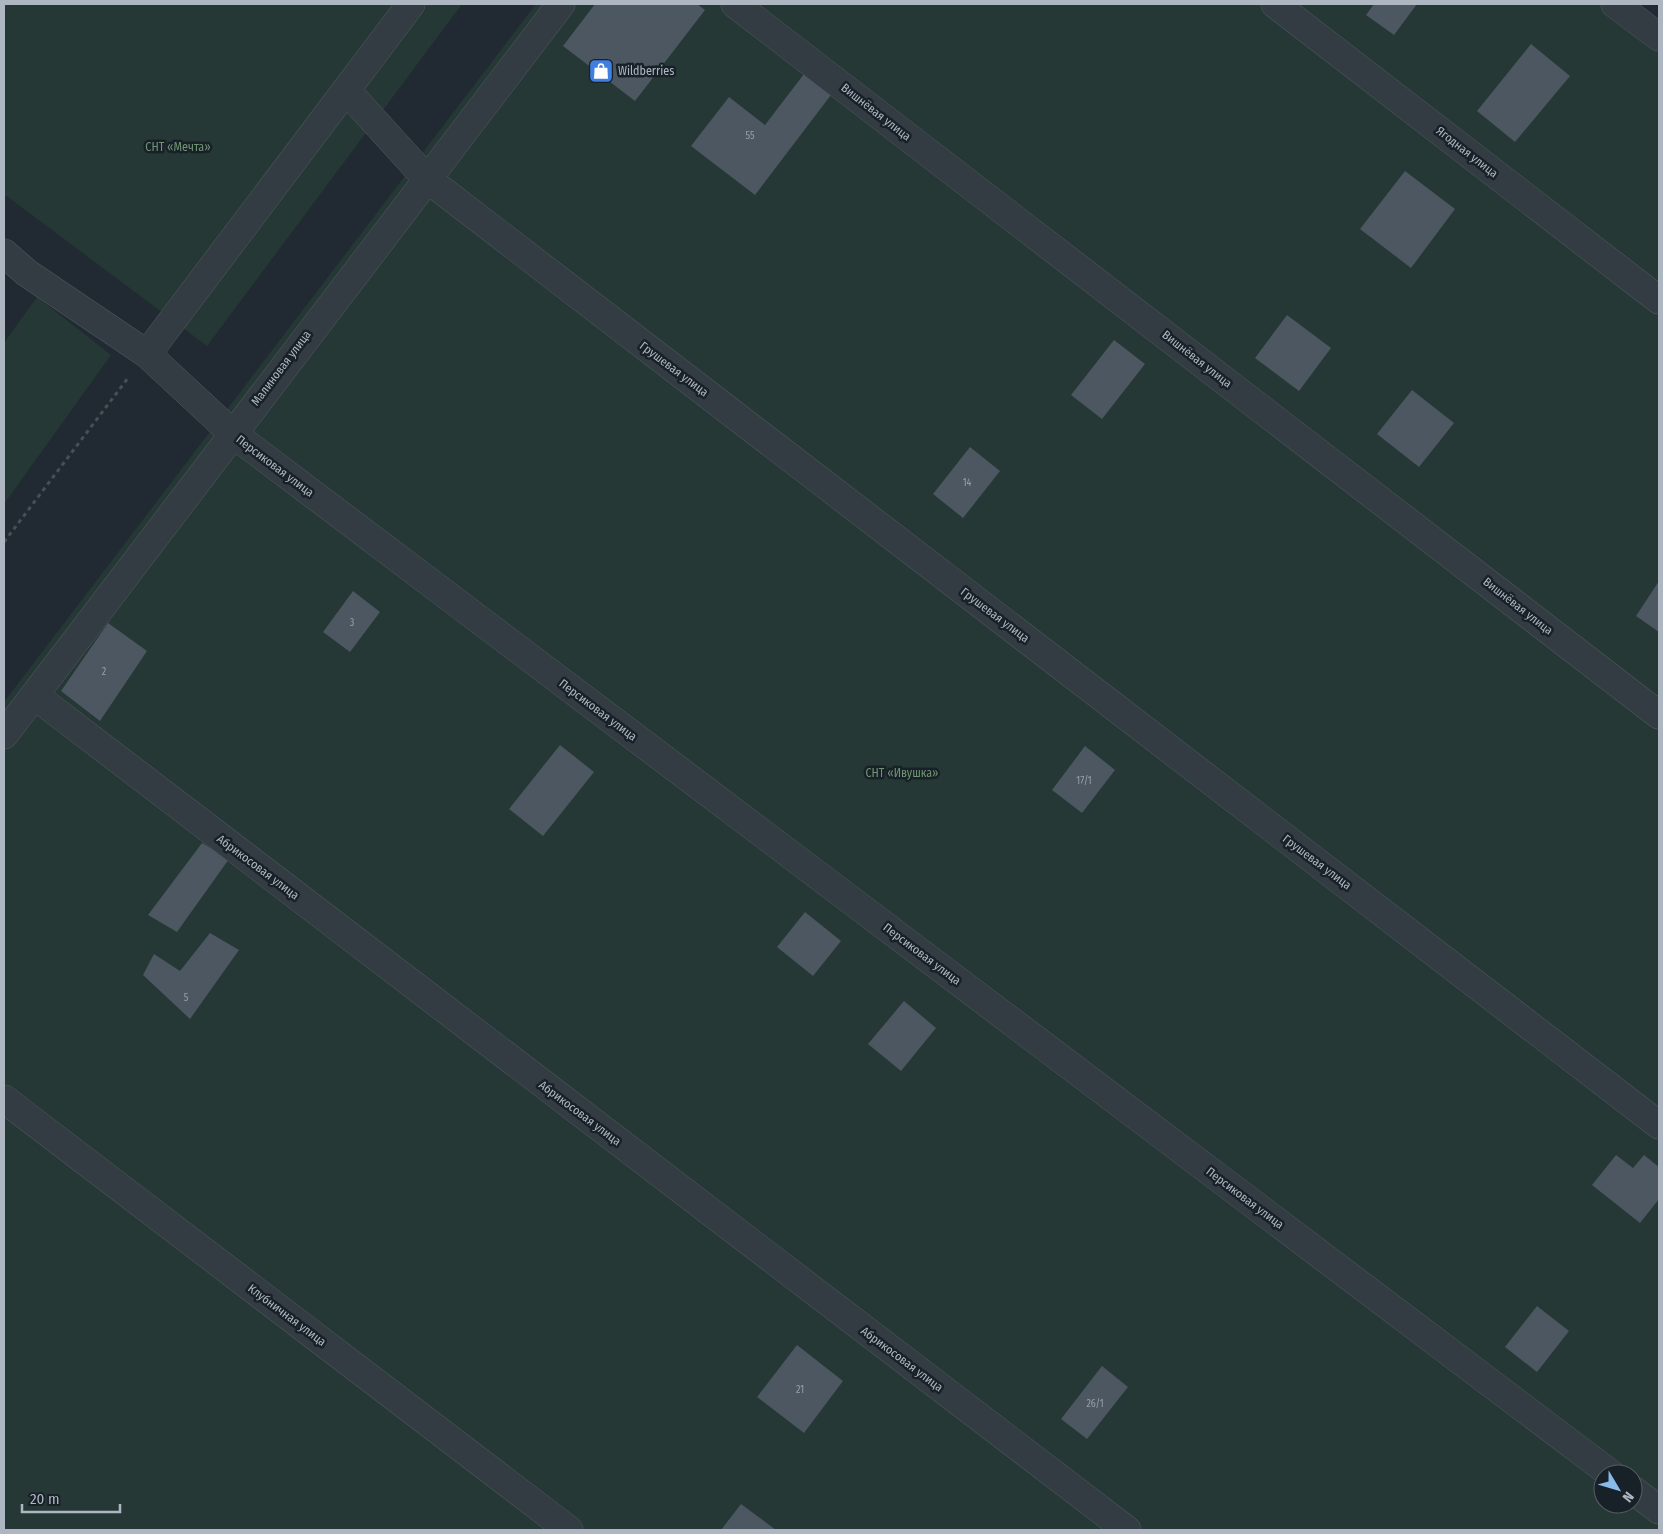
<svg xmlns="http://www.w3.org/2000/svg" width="1663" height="1534" font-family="'Fira Sans Condensed',sans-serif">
<rect width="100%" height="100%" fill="#212a32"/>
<path fill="#253835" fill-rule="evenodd" d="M4,4H462L207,346L4,194Z
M536,4H1619L1659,33V1530H4V702ZM1603,1474H1633V1504H1603Z
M37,297L111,355L4,504V343Z"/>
<path fill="#4c5761" d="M595,4H697L705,10L635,101L563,46Z
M1374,4H1417L1394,35L1366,15Z
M1531,44L1570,76L1515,142L1477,111Z
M807,70L834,91L755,195L691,146L729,97L765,125Z
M1405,171L1455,209L1411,268L1360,229Z
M1287,315L1331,348L1299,391L1255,358Z
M1114,340L1145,364L1102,419L1071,395Z
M1412,390L1454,423L1419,467L1377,434Z
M970,447L1000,471L963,518L933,494Z
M1659,581V632L1636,616Z
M353,591L380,612L350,652L323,632Z
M108,623L147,651L100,721L61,691Z
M560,745L594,772L543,836L509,809Z
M1085,746L1115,770L1082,813L1052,790Z
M202,843L229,859L177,932L148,915Z
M805,912L841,941L813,976L777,947Z
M210,933L239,950L190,1019L143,975L154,954L180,971Z
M904,1001L936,1028L901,1071L868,1044Z
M1616,1155L1633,1168L1644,1155L1659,1167V1199L1640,1223L1592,1185Z
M1537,1306L1569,1331L1537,1372L1505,1347Z
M797,1345L843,1381L804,1433L757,1397Z
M1102,1366L1128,1387L1087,1439L1061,1419Z
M741,1504L776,1530H721Z"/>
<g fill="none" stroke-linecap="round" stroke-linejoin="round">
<defs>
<path id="street" d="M735,4L1659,715
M1275,4L1659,300
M1615,4L1659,37
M346,90L426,178L1659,1125
M4,253L27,273L147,354L232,433L1611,1474
M147,354L411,4
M34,695L1127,1530
M4,735L561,4
M4,1099L569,1530
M1633,1490L1659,1510"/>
</defs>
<use href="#street" stroke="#4e575f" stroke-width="29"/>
<path stroke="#425252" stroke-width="3" stroke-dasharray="4 4" stroke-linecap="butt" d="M4,542L128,378"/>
<use href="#street" stroke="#343c43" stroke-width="28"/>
</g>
<defs>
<symbol id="shop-square" viewBox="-11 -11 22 22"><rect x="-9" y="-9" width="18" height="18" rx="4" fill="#3f7fe0" stroke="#192128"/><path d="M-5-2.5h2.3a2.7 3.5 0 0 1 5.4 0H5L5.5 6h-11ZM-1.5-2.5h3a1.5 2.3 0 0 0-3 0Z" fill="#fff"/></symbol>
</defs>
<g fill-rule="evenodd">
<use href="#shop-square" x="587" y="57" width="28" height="28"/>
</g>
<g text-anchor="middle" stroke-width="5" stroke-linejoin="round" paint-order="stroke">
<g font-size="10" fill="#969fa9">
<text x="750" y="139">55</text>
<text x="967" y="486">14</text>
<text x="352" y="626">3</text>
<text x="104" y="675">2</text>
<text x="1084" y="784">17/1</text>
<text x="186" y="1001">5</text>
<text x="800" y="1393">21</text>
<text x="1095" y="1407">26/1</text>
</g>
<g font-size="12" fill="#aeb7c1" stroke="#192128" text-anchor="start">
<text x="618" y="75">Wildberries</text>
</g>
<g font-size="12" fill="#aeb7c1" stroke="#192128">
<text transform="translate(876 112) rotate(38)" y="4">Вишнёвая улица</text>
<text transform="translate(1467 152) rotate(38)" y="4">Ягодная улица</text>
<text transform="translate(1197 359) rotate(38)" y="4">Вишнёвая улица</text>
<text transform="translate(281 368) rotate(-53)" y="4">Малиновая улица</text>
<text transform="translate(674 369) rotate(37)" y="4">Грушевая улица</text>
<text transform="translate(275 466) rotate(37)" y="4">Персиковая улица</text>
<text transform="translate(1518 606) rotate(38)" y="4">Вишнёвая улица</text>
<text transform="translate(995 615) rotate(37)" y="4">Грушевая улица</text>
<text transform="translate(598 710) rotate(37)" y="4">Персиковая улица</text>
<text transform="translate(1317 862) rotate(37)" y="4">Грушевая улица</text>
<text transform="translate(258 867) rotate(37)" y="4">Абрикосовая улица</text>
<text transform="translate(922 954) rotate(37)" y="4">Персиковая улица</text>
<text transform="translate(580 1113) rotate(37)" y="4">Абрикосовая улица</text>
<text transform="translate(1245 1198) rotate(37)" y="4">Персиковая улица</text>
<text transform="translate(287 1315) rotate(37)" y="4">Клубничная улица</text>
<text transform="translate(902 1359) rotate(37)" y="4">Абрикосовая улица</text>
</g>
<g font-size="12" fill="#709473" stroke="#192128">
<text x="178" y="151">СНТ «Мечта»</text>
<text x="902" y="777">СНТ «Ивушка»</text>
</g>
</g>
<rect width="1663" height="1534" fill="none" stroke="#aeb7c1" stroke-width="10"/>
<g transform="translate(1618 1489) rotate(128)"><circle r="24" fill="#192128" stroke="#555d65"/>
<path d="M0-4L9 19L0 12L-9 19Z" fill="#88bbeb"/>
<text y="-8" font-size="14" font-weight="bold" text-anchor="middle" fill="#aeb7c1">N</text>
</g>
<path d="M22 1504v8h98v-8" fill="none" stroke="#aeb7c1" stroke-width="2.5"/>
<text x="30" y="1504" font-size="15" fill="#aeb7c1" stroke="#192128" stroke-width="4" paint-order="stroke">20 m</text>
</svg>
